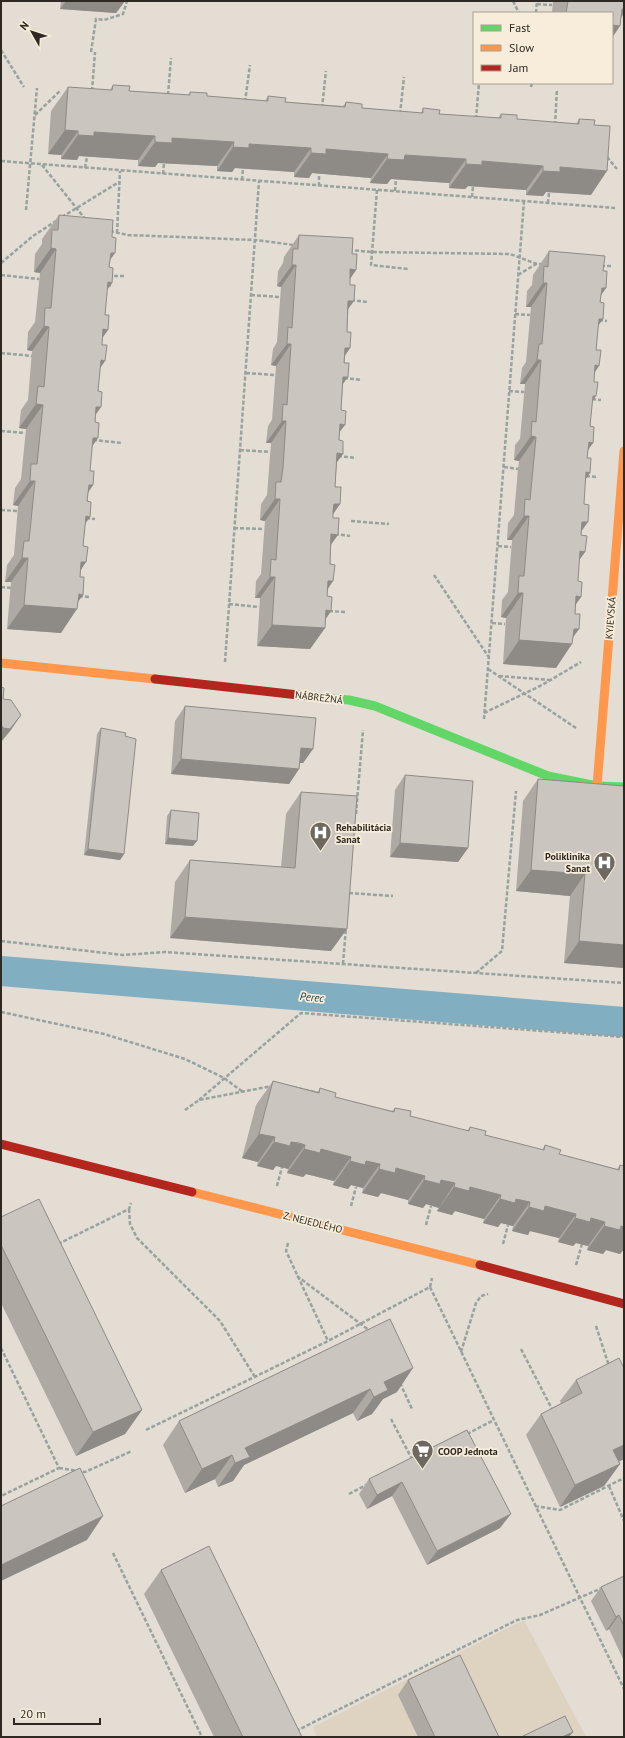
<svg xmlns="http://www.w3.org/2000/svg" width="625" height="1738" font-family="'PT Sans',sans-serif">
<rect width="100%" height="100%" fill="#e3ddd3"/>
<path fill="#ded3c1" d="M524,1620L586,1737H317L313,1727Z"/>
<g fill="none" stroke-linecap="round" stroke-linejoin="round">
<path stroke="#81aec1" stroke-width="30" d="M1,971L624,1022"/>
<path stroke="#98a29e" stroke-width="2.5" stroke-dasharray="4 2" stroke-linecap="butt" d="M513,1L519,13
M537,4L552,5
M536,13L537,1
M1,50L24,87
M91,52L96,19L104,20L123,14L127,1
M531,87L532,83
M92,91L95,52
M168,95L171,58
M245,102L250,65
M322,108L326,71
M400,114L404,77
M35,115L61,90
M476,119L479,83
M555,125L557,89
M607,157L617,169
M1,161L615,208
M42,165L86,220
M85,168L87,157
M163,174L164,163
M242,180L243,168
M319,186V174
M377,190L371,265L408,269
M395,191L396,179
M472,197L473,186
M548,203L549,192
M26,210L37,88
M62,217L119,182
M110,231L128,235L255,240L294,245
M117,233L120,171
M349,250L372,252L510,254L537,264H542
M1,263L33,236L56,221
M601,266H611
M1,275L39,279
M518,275L536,264
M114,276H124
M107,285L113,286
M251,295L280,297
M351,300L368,302
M515,314L530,315
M599,320L607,321
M1,353L32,356
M246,373L275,375
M344,378L362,380
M509,391L524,392
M592,399L601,400
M1,431L25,433
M93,440L122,443
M240,450L270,452
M338,456L356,458
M504,467L518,469
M586,476L596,477
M1,510L17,511
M86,518L95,519
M351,521L389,524
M234,528L264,529
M335,534L350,536
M498,546L511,547
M434,575L488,656
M1,587L11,588
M79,596L89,597
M229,604L259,607
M329,611L345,612
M492,623L505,624
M225,662L259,181
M488,669L576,728
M499,676L550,680
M484,713L542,685L581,662
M484,719L524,201
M356,814L363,730
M349,893L393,896
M1,941L123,955L165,952L624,983
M343,964L346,927
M476,973L502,951L516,791
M1,1012L104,1034L185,1059L224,1078L243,1092
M293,1087L319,1093
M199,1100L301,1013L624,1037
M185,1110L199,1100L272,1086
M277,1186L282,1167
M351,1206L356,1187
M129,1209L130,1224L137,1238L220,1321L255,1377
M426,1225L431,1206
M288,1243L286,1251L328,1341
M58,1244L129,1209L131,1203
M503,1244L508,1225
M576,1265L582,1244
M297,1276L370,1331
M430,1287L432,1278
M596,1326L609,1366
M1,1348L59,1468L1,1496
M521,1349L553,1411
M461,1352L476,1303L481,1296L488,1294
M400,1383L412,1409
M391,1419L413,1461
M146,1430L328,1341L430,1287L624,1689
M467,1434L494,1420
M59,1468L85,1472L132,1451
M609,1486L624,1521
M349,1494L368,1484
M535,1506L560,1510L624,1478
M113,1553L202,1737
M296,1731L517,1620L540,1615L602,1588"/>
<path stroke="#63d668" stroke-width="9" d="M307,696L349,700L375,706L548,776L597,786L624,787"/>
<path stroke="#ff974d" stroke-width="9" d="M1,663L155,679
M597,786L624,451
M192,1192L480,1265"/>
<path stroke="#b3261e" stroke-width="9" d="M155,679L307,696
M1,1144L192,1192
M480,1265L624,1304"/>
</g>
<path fill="#afa9a4" d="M61,1H125L116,13L60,9Z
M553,1H624V13L621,18L612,13H552Z
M113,85L129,91L188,95L190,92L207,96L265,101L268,96L285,102L343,106L346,102L362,108L421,113L423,108L439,114L498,118L501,114L517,119L576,124L579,119L591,195L546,192L543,196L526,195V190L468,186L465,189L449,188V183L391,179L387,184L370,183L371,178L312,173L309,178L294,177V172L235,168L232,172L217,171V166L158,163L155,167L138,166V160L79,156L77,160L61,159V155L48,154L51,111L68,87L110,90Z
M59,215L110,260L109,267L112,283L107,289L105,315L108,330L102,337V345L105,361L100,368L98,391L101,407L96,414L95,422L98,438L92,446L90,471L93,485L88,493L81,571L80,577L83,595L78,601L61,633L7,629L11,582H5L7,565L14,555L18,506L13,505L15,488L21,479L26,429L19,428L21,410L28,400L32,351L27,350L28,332L35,322L40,273L34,272L35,254L42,244V239Z
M299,235L352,254L356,270L350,279L347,332L350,348L345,356L339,440L343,454L337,462L335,487L340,504L333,514L330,564L333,581L328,589L327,596L331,611L325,619V628L310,649L257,646L260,598H255L256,581L261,574L265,521L260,520L261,504L267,495L271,443H266L268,426L272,420L276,366L271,365L273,349L277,342L281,287L277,286L278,271L283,263L284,257Z
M549,251L603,271L606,288L601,295L600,302L603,319L598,325L590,426L593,443L588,449L587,458L590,473L585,479L581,535L585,552L579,560L578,581L581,597L576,604L575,614L579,629L573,637L556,668L503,664L506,618L501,617L502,600L508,592L512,540H507L508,523L514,515L518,469L519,461L514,460L515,445L520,439L525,384H520L522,368L526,362L531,307H526L527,291L532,285L533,275Z
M185,706L313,749L303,763H300L299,769L289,784L171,774L175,721Z
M101,728L125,736L124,854L120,860L84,855L97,734Z
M405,775L468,848L458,862L390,857L395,790Z
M538,779L624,786V968L564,963L570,896L516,891L523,801Z
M301,792L331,951L170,938L175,882L190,860L281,867L286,814Z
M171,810L193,846L165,844L167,816Z
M273,1081L318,1092L320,1088L335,1097L392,1111L395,1108L410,1116L467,1131L470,1127L485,1135L542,1150L545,1145L559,1154L617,1169L620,1165L624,1166V1249L620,1254L606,1250L603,1254L587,1250L588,1246L576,1243L573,1246L558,1242L559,1238L530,1231L528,1235L512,1231L513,1226L501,1223L498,1227L483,1223L484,1219L455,1211L452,1215L437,1211L439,1208L426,1204L423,1208L408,1204V1200L381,1193L378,1197L362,1193L363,1188L351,1185L348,1189L333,1185L334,1181L306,1174L303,1177L287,1173L288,1169L282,1167L276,1166L273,1170L257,1166L258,1162L242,1158L256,1105Z
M1,1217L142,1410L125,1434L76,1456L1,1303Z
M390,1319L397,1392L383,1399L372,1414L357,1421L353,1413L244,1465L233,1481L218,1487L215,1479L185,1493L163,1445L179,1421Z
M624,1368V1459L618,1462L620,1464L604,1486L560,1507L526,1435L541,1414L561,1403L560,1401L576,1380Z
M467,1430L500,1528L427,1565L392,1496L367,1509L359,1494L369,1479Z
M161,1570L302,1737H214L144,1594Z
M624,1576V1661L609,1629L606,1631L591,1601L601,1587Z
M408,1680L499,1737H418L398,1695Z"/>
<path fill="#8e8a86" d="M66,1H125L116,13L60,9Z
M622,9H624V13L616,25L620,26L612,38V23Z
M65,130L78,131L61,155L48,154Z
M94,132L155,136L138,160L79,156L77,160L61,159L78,135Z
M172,138L234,142L217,166L158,163L155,167L138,166L155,142Z
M249,144L311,148L294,172L235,168L232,172L217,171L233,147Z
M326,149L388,154L371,178L312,173L309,178L294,177L311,153Z
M405,155L466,159L449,183L391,179L387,184L370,183L387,159Z
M482,161L543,166L526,190L468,186L465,189L449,188L466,164Z
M560,167L607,171L591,195L546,192L543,196L526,195L543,171Z
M51,248L56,249L40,273L34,272Z
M111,253H115L98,277Z
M292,265H296L281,287L277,286Z
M350,269L356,270L341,292Z
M108,282L112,283L95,307Z
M543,283H547L531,307H526Z
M602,288H606L589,312Z
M348,301H354L338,323Z
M599,319H603L586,343Z
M44,326L49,327L32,351L27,350Z
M103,329L108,330L91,354Z
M287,344H291L276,366L271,365Z
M345,348H350L335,369Z
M101,360L105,361L88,385Z
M537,360H541L525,384H520Z
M595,365L599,366L583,390Z
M343,377H348L332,399Z
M593,396H596L579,420Z
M36,404L43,405L26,429L19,428Z
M96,407H101L84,431Z
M282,421H286L271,443H266Z
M340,424L345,425L329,446Z
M531,436L536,437L519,461L514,460Z
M93,438H98L81,462Z
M589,442L593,443L576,467Z
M337,453L343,454L327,475Z
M586,472L590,473L573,497Z
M30,481H35L18,506L13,505Z
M89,485H93L76,509Z
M275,499H280L265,521L260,520Z
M334,504H340L325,526Z
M86,516L90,517L73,541Z
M524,516H529L512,540H507Z
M582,522H588L571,546Z
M331,534L338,535L322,557Z
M580,551L585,552L568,576Z
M22,558H28L11,582H5Z
M81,562H86L70,587Z
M270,577H275L260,598H255Z
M328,581H333L318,602Z
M518,593H523L506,618L501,617Z
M79,594L83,595L73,609H77L61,633L7,629L24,605Z
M576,596L581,597L564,621Z
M326,610L331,611L320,628H325L310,649L257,646L272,625Z
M574,629H579L568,644H572L556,668L503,664L519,640Z
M21,715L11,730L1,742V728Z
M301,748L313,749L303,763H291Z
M181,759L299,769L289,784L171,774Z
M168,838L197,841L193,846L165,844Z
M400,843L468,848L458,862L390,857Z
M88,849L124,854L120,860L84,855Z
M531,870L585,874L570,896L516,891Z
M185,917L347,929L331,951L170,938Z
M579,941L624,945V968L564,963Z
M259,1134L275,1137L258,1162L242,1158Z
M274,1142H291L305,1145L288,1169L276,1166L273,1170L257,1166Z
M304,1149H321L351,1157L334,1181L306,1174L303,1177L287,1173Z
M350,1161H366L380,1164L363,1188L351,1185L348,1189L333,1185Z
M396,1168L425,1176L408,1200L381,1193L378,1197L362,1193L379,1169Z
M424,1180H441L455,1183L439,1208L426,1204L423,1208L408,1204Z
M454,1187H470L501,1195L484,1219L455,1211L452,1215L437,1211Z
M500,1199H516L530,1202L513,1226L501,1223L498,1227L483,1223Z
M545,1206L576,1214L559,1238L530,1231L528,1235L512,1231L529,1207Z
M575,1218H591L605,1222L588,1246L576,1243L573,1246L558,1242Z
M604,1226H621L624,1227V1249L620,1254L606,1250L603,1254L587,1250Z
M413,1368L397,1392L383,1399L372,1414L357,1421L384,1382Z
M370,1389L353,1413L244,1465L233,1481L218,1487L245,1448Z
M142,1410L125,1434L76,1456L93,1432Z
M624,1445V1459L598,1472L613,1450Z
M232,1455L215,1479L185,1493L202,1469Z
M620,1464L604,1486L560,1507L575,1485Z
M402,1482L392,1496L367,1509L377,1495Z
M511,1514L500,1528L427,1565L437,1551Z
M103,1516L87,1540L1,1581V1565Z
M619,1615L609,1629L606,1631L616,1617Z
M573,1732L569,1737H562Z"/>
<path fill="#cbc5bf" stroke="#8e8a86" d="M568,1H624V9H622L620,26L612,25V13H566Z
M113,85L130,86L129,91L190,95V92L207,93V96L268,101V96L286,98L285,102L345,107L346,102L362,104V108L423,113V108L440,110L439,114L501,118V114L517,115V119L579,124V119L595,120L594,125L610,126L607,171L560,167V172L543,171V166L482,161V165L466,164V159L405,155L404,160L387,159L388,154L326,149V154L311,153V148L249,144V148L233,147L234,142L172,138V143L155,142V136L94,132V136L78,135V131L65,130L68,87L112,90Z
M59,215L113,220L112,237L116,238L115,253H111L109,267L113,268L112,283L108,282L105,315H109L108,330L103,329L102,345H107L105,361L101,360L98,391L102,392L101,407H96L95,422L99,423L98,438H93L90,471H94L93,485H89L87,501L91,502L90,517L86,516L83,546L88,547L86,562H81L80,577H84L83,595L79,594L77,609L24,605L28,558H22L24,541H29L35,481H30L31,464H37L43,405L36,404L38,386L44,387L49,327L44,326L45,308H51L56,249L51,248L52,230H58Z
M299,235L353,238L352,254H357L356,270L350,269V285H355L354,301H348L347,332H351L350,348H345L344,363H349L348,377H343L341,410L346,411L345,425L340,424L339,440L343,441V454L337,453L335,487H341L340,504H334L333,511V518H339L338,535L331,534L330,564L335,565L333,581H328L327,596L332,597L331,611L326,610L325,628L272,625L275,577H270L271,559L276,560L280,499H275L276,482H281L283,468L286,421H282L283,404L287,405L291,344H287L288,327L292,328L296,265H292L293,249H298Z
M549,251L605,256L603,271H607L606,288H602L600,302L604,303L603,319H599L596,350H601L599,366L595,365L594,382H598L596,396H593L590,426L594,427L593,443L589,442L587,458H591L590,473L586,472L584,504L589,505L588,522H582L581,535L587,536L585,552L580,551L578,581L582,582L581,597L576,596L575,614H580L579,629H574L572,644L519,640L523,593H518L519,576H524L529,516H524L525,499L530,500L536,437L531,436L532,421L536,422L541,360H537L539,344H542L547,283H543L544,266L548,267Z
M1,687L4,688L3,699L11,700L21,715L10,729L3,728V727H1Z
M185,706L316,718L313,749L301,748L299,769L181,759Z
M1,727H3L1,744Z
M101,728L126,733L125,736L136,739L124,854L88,849Z
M405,775L473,781L468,848L400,843Z
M538,779L624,786V945L579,941L585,874L531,870Z
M301,792L357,796L347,929L185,917L190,860L295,868Z
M171,810L199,813L197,841L168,838Z
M273,1081L319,1093L320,1088L336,1093L335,1097L394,1112L395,1108L411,1111L410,1116L469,1131L470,1127L486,1131L485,1135L544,1150L545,1145L561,1150L559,1154L619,1170L620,1165L624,1166V1227L621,1226L620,1230L604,1226L605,1222L591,1218L590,1222L575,1218L576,1214L545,1206L544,1211L529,1207L530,1202L516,1199L515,1203L500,1199L501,1195L470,1187L469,1191L454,1187L455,1183L441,1180L440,1184L424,1180L425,1176L396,1168L395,1173L379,1169L380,1164L366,1161L365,1165L350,1161L351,1157L321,1149L320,1153L304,1149L305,1145L299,1143L291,1142L290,1146L274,1142L275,1137L259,1134Z
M39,1199L142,1410L93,1432L1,1245V1217Z
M390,1319L413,1368L384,1382L388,1390L374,1397L370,1389L245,1448L250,1457L235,1463L232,1455L202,1469L179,1421Z
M619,1358L624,1368V1445L613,1450L620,1464L575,1485L541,1414L582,1393L576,1380Z
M467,1430L511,1514L437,1551L402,1482L377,1495L369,1479Z
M80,1468L103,1516L1,1565V1506Z
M209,1546L302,1737H243L161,1570Z
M624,1576V1626L619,1615L616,1617L601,1587Z
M460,1655L499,1737H435L408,1680Z
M565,1716L573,1732L562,1737H521Z"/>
<defs>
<symbol id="hospital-pin" viewBox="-11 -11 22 30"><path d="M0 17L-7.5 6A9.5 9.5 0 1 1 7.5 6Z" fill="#6d6961" stroke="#f7edda"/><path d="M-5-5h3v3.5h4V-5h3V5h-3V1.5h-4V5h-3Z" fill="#fff"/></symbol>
<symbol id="supermarket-pin" viewBox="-11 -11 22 30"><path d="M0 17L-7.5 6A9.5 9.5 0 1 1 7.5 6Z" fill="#6d6961" stroke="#f7edda"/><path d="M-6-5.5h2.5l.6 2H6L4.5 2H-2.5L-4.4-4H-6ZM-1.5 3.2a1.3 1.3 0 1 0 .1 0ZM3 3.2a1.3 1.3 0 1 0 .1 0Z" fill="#fff"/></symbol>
</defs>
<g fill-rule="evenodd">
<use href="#hospital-pin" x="308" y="820" width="25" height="34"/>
<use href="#hospital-pin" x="592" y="850" width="25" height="34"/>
<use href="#supermarket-pin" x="410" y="1438" width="25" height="34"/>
</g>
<g text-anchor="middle" stroke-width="3.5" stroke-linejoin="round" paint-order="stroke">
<g font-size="10" fill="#2e2a23" stroke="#f7edda">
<text transform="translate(610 618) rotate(-85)" y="4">KYJEVSKÁ</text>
<text transform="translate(319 697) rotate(7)" y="4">NÁBREŽNÁ</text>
<text transform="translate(313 1222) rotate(14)" y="4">Z. NEJEDLÉHO</text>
</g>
<g font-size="10" font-weight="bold" fill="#2e2a23" stroke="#f7edda" text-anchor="start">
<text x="336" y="831">Rehabilitácia<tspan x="336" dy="12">Sanat</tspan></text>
<text x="590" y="860" text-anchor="end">Poliklinika<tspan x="590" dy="12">Sanat</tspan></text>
<text x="438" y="1455">COOP Jednota</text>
</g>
<g font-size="11" font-style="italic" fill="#193847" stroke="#f7edda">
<text transform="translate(312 997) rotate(5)" y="4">Perec</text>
</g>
</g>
<rect width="625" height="1738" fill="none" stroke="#2e2a23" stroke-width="4"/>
<rect x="473" y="12" width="140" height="72" fill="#f7edda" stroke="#a79f91"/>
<rect x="481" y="25" width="20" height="6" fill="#63d668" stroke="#a79f91"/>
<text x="509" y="32" font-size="12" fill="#2e2a23">Fast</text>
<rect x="481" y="45" width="20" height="6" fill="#ff974d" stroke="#a79f91"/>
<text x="509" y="52" font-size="12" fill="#2e2a23">Slow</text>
<rect x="481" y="65" width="20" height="6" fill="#b3261e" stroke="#a79f91"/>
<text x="509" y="72" font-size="12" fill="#2e2a23">Jam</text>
<g transform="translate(32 32) rotate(309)" stroke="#f7edda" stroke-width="3" paint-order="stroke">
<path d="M0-3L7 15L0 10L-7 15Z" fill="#2e2a23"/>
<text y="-6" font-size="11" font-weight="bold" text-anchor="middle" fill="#2e2a23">N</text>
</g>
<path d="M14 1718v6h86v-6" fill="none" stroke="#2e2a23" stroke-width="2"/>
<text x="20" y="1718" font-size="12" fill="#2e2a23" stroke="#f7edda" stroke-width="3" paint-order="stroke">20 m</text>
</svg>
